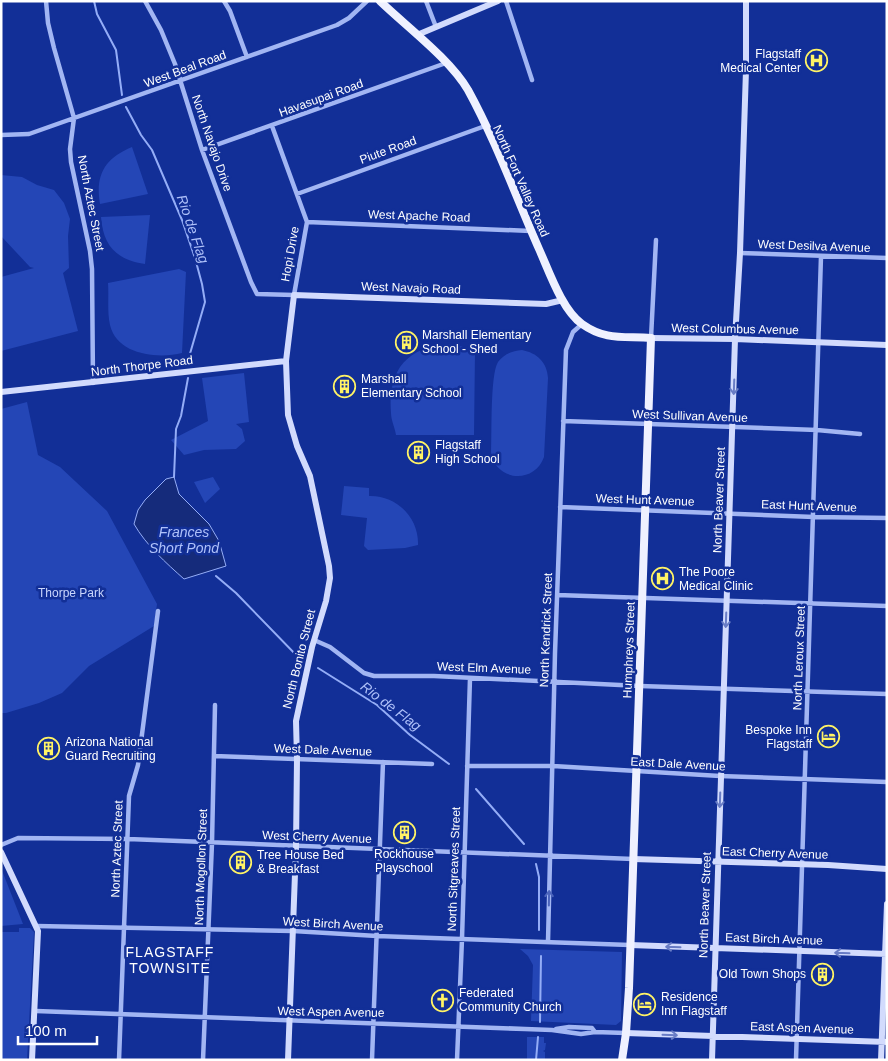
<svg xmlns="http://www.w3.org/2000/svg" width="888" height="1061" font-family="Arial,sans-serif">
<rect width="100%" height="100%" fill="#122f97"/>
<path fill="#2446b6" d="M132,147L148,194L100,204C95,175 105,158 132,147Z
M1,175L22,177L37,185L54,190L64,203L70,219L68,236L69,268L63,273L78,331L1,351V277L34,268L30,267L1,236Z
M150,215L145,264C116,260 103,245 101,217Z
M179,269L186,272L182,353C158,359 117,355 110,325C107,312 109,296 108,283Z
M454,344L475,351L474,435H396C395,428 391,420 391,413C387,366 411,345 454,344Z
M522,350C537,353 547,362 548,378L544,457C534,485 495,481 491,452C492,434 490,375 498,362C504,354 512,351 522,350Z
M244,373L249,422L236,424L242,429L245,441L236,449L204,450L184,455L171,440L208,421L202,378Z
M27,402L38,455L60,467L107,511L157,604L154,626L89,666L62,693L39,703L6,713H1V409Z
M213,477L220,489L205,503L194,482Z
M344,486L369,488V496C396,495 419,517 418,545L405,548L368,550L364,546L367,518L341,515Z
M1,868L23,924L1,926Z
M19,928H30L34,932L27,1060H1V932H19Z
M520,949L622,952L621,1021L616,1025L531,1021L533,965L528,956Z
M527,1037H544V1043H546L545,1050L543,1051L545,1052V1060H527Z"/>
<path fill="#152b7b" stroke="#94adf7" d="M174,477L179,494L209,524L219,541L226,566L184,579C166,563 146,545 134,524L138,510L145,500L166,479Z"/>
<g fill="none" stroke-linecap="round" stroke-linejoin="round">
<path stroke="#94adf7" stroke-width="2" d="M94,1L97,14L116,50L122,95
M126,107L141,135L152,150L182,220L195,258L202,284L205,302L187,364
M174,477L176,429L181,416L188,378
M216,576L236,593L300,659
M318,668L377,705L410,735L449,764
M476,789L524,844
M536,864L539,877V930
M540,1022L541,956
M536,1060L538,1037"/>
<path stroke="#a2b6f3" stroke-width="4.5" d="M46,1L48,23L54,48L74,118L70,149L71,162L90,251L92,269L93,383
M145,1L161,30L175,64L202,150L251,282L257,294L294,295L307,222L272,126
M224,1L230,11L247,57
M426,1L436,27
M506,1L532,80
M1,135L29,134L337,25L349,18L367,1
M202,150L446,63
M297,194L485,126
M307,222L531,231
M740,253L887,258
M651,338L656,240
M563,421L817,430L860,434
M560,507L814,517L887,518
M557,595L887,606
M314,640L330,647L364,673L374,676H434L640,686L887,694
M214,756L432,764
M467,766H553L720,776L887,782
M1,845L18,838L128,839L633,859
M36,926L293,931L377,936L630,945
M548,942L555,653L566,350L573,332L582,324
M36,1011L525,1029L552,1030L581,1034L595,1032L626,1033
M556,1029L569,1027L592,1028L595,1032
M119,1060L129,796L138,765L158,611
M203,1060L212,843L215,705
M372,1060L383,762
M457,1060L462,939L470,678
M796,1060L821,256"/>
<path stroke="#d2dbfd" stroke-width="6" d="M417,35L498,1
M651,338L735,339L887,345
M1,392L286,361
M1,852L38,931L32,1060
M633,859L828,865L887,869
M630,945L887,954
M626,1033L887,1042
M288,1060L296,847L297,759L296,721L312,647L326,601L330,578L329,566L310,476L297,446L288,415L286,361L294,295L546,304L563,300
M712,1060L735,339L740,253L746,70V1
M881,1060L887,904"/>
<path stroke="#eff1ff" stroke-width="8" d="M380,1C407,27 450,59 468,90C496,141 516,197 539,249C549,271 562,310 582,324C606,341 624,336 651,338L629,988L626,1033L622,1060"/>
</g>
<defs><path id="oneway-shaft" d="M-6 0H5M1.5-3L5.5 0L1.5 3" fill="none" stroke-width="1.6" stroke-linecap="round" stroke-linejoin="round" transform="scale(1.25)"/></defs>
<g stroke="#687cc5">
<use href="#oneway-shaft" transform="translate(734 387) rotate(92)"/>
<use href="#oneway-shaft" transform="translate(726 620) rotate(92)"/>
<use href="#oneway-shaft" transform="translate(720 800) rotate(92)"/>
<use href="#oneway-shaft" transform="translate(673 947) rotate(-178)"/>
<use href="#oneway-shaft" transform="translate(842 953) rotate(-178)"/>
<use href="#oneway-shaft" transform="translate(670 1035) rotate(2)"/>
</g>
<use stroke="#4c65bc" href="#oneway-shaft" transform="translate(549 898) rotate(-89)"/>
<defs>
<symbol id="hospital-ring" viewBox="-11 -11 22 22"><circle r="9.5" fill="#122f97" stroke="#fff365" stroke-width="1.5"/><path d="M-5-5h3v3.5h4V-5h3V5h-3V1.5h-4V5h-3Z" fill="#fff365"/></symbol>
<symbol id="building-ring" viewBox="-11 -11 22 22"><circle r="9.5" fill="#122f97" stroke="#fff365" stroke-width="1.5"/><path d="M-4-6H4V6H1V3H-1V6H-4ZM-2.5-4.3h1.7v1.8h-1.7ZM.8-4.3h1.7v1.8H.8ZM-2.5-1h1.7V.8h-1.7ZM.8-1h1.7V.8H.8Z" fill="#fff365"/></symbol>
<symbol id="hotel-ring" viewBox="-11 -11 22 22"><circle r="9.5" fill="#122f97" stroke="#fff365" stroke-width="1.5"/><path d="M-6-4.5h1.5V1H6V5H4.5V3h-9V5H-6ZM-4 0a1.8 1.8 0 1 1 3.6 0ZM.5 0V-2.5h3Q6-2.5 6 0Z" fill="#fff365"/></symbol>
<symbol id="church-ring" viewBox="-11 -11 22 22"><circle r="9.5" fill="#122f97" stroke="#fff365" stroke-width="1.5"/><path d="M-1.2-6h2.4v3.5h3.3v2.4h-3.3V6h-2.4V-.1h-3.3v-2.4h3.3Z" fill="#fff365"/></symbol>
</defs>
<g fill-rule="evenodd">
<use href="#hospital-ring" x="804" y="48" width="25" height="25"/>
<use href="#building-ring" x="394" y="330" width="25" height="25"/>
<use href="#building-ring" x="332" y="374" width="25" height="25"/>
<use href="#building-ring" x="406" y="440" width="25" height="25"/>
<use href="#hospital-ring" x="650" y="566" width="25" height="25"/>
<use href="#hotel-ring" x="816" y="724" width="25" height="25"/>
<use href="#building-ring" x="36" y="736" width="25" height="25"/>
<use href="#building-ring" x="392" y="820" width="25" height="25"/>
<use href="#building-ring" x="228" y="850" width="25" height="25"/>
<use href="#building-ring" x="810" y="962" width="25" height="25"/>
<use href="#church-ring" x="430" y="988" width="25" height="25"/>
<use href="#hotel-ring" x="632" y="992" width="25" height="25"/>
</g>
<g text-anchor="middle" stroke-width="5" stroke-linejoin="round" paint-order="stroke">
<g font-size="12" fill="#fff" stroke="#122f97" text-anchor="start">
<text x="801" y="58" text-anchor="end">Flagstaff<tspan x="801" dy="14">Medical Center</tspan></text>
<text x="422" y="339">Marshall Elementary<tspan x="422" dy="14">School - Shed</tspan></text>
<text x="361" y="383">Marshall<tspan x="361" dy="14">Elementary School</tspan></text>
<text x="435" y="449">Flagstaff<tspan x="435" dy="14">High School</tspan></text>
<text x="679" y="576">The Poore<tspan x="679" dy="14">Medical Clinic</tspan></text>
<text x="812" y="734" text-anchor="end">Bespoke Inn<tspan x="812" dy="14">Flagstaff</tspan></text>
<text x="65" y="746">Arizona National<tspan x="65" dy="14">Guard Recruiting</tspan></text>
<text x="404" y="858" text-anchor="middle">Rockhouse<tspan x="404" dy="14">Playschool</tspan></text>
<text x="257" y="859">Tree House Bed<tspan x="257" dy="14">&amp; Breakfast</tspan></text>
<text x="806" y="978" text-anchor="end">Old Town Shops</text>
<text x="459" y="997">Federated<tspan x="459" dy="14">Community Church</tspan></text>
<text x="661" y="1001">Residence<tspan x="661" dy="14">Inn Flagstaff</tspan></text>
</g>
<g font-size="12" fill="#fff" stroke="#122f97">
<text transform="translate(185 69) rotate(-20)" y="4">West Beal Road</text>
<text transform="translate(321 98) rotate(-20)" y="4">Havasupai Road</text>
<text transform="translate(212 143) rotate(71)" y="4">North Navajo Drive</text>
<text transform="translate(388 150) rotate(-20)" y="4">Piute Road</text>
<text transform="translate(521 181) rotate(66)" y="4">North Fort Valley Road</text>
<text transform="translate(91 203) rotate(79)" y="4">North Aztec Street</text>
<text transform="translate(419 216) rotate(2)" y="4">West Apache Road</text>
<text transform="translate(814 246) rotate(2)" y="4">West Desilva Avenue</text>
<text transform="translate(290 254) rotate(-80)" y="4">Hopi Drive</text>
<text transform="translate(411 288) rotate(2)" y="4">West Navajo Road</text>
<text transform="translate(735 329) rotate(1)" y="4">West Columbus Avenue</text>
<text transform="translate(142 366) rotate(-7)" y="4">North Thorpe Road</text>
<text transform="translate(690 416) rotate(2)" y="4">West Sullivan Avenue</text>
<text transform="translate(645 500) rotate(2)" y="4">West Hunt Avenue</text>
<text transform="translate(719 500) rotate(-88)" y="4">North Beaver Street</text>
<text transform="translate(809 506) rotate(2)" y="4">East Hunt Avenue</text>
<text transform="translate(546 630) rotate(-88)" y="4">North Kendrick Street</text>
<text transform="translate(629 650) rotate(-88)" y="4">Humphreys Street</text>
<text transform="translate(799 658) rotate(-88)" y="4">North Leroux Street</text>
<text transform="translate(299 659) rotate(-76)" y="4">North Bonito Street</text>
<text transform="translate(484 668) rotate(2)" y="4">West Elm Avenue</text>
<text transform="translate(323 750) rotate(2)" y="4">West Dale Avenue</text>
<text transform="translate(678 764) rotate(3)" y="4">East Dale Avenue</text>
<text transform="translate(317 837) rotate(2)" y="4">West Cherry Avenue</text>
<text transform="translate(117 849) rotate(-88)" y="4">North Aztec Street</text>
<text transform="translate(775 853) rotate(2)" y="4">East Cherry Avenue</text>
<text transform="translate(201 867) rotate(-88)" y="4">North Mogollon Street</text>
<text transform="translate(454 869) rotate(-88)" y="4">North Sitgreaves Street</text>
<text transform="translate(705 905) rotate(-88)" y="4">North Beaver Street</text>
<text transform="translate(333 924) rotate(3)" y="4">West Birch Avenue</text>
<text transform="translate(774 939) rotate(2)" y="4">East Birch Avenue</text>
<text transform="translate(331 1012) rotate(1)" y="4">West Aspen Avenue</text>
<text transform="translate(802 1028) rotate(2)" y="4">East Aspen Avenue</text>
</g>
<g font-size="12" fill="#cad6fd" stroke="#122f97">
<text x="71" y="597">Thorpe Park</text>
</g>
<g font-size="14" font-style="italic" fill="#afc1fa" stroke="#122f97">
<text transform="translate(193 229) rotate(71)" y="5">Rio de Flag</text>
<text x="184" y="537">Frances<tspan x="184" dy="16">Short Pond</tspan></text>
<text transform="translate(391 706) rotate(37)" y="5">Rio de Flag</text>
</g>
<g font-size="14" letter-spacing="1" fill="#fff" stroke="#122f97">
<text x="170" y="957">FLAGSTAFF<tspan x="170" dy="16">TOWNSITE</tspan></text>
</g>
</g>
<rect width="888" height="1061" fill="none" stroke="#ffffff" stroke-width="5"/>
<path d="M18 1036v8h79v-8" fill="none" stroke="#ffffff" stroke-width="2.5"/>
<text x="25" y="1036" font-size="15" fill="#ffffff" stroke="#122f97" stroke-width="4" paint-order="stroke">100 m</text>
</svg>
